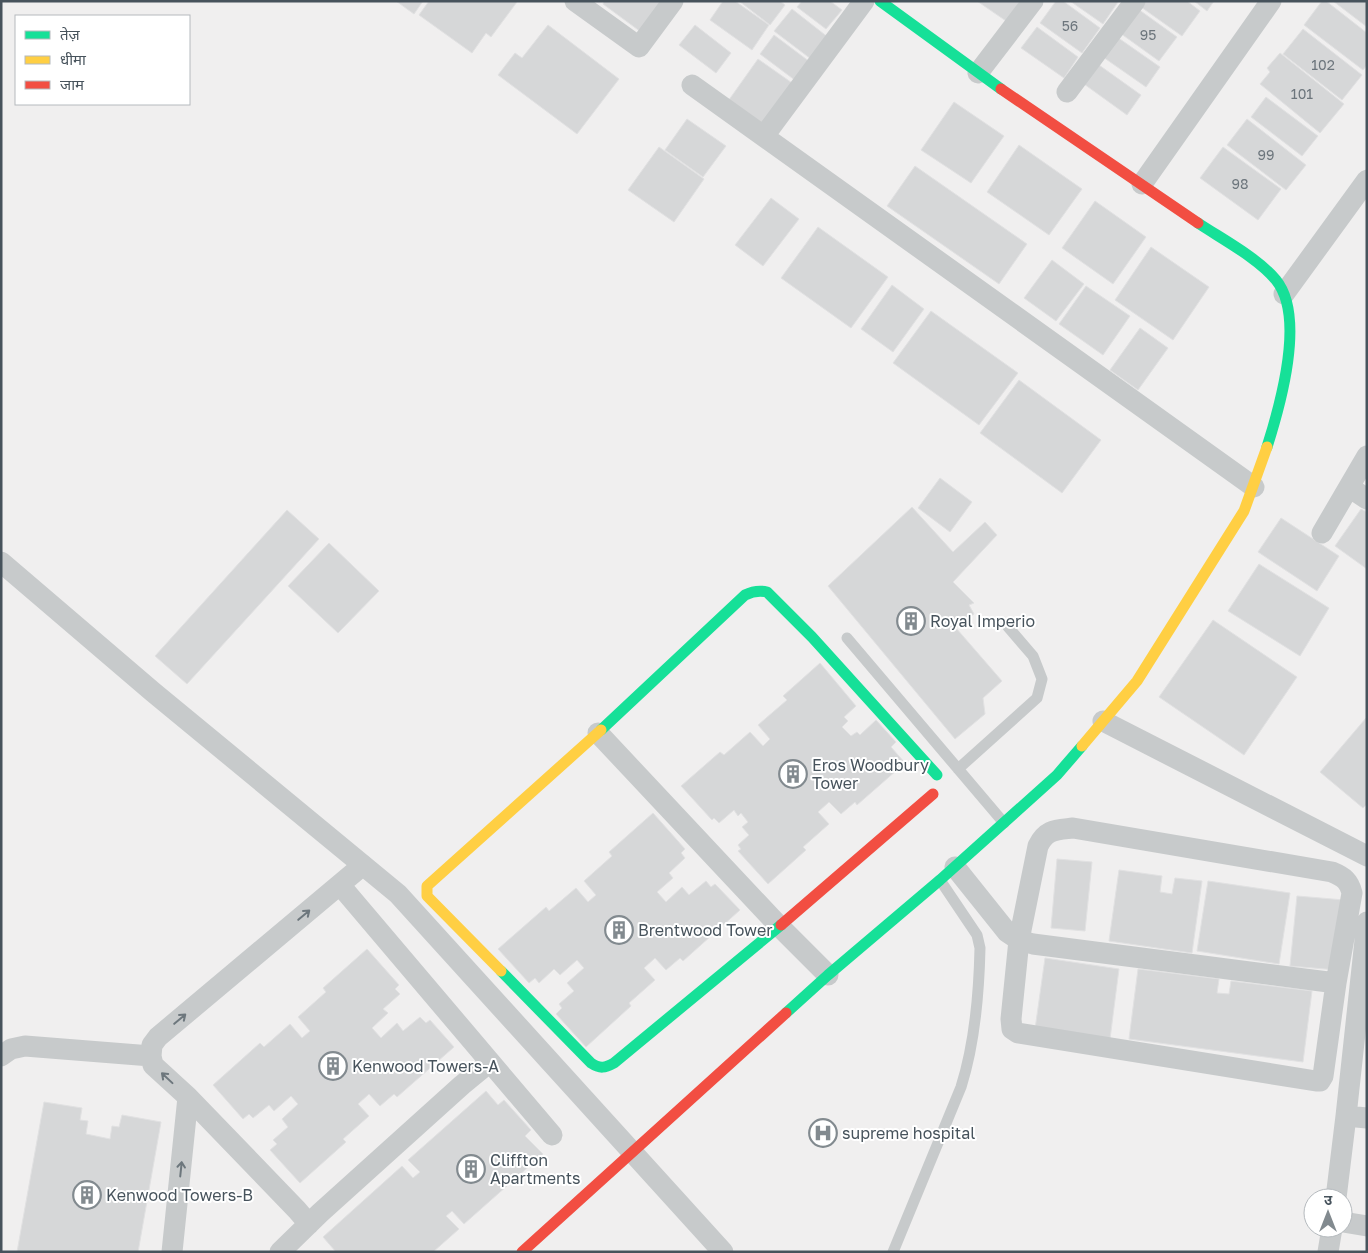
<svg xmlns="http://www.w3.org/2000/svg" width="1368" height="1253" font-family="'Golos Text','Noto Sans Devanagari',sans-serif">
<rect width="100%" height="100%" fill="#f0efef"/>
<path fill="#d6d7d8" stroke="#e1e1e2" d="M396,1H423L414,14Z
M429,1H516L517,2L491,37L486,33L472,53L419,15Z
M604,1H664L641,32L603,4Z
M723,1H735L769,25L752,50L710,20Z
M739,1H780L785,5L770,25Z
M802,1H830L842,10L826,29L797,7Z
M977,1H1025L1009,23Z
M1056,1H1063L1100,28L1082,53L1040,23Z
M1070,1H1116L1118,2L1103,24Z
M1145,1H1187L1200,11L1182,36L1141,7Z
M1194,1H1214L1207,11Z
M1322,1H1326L1367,33V65L1363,70L1304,25Z
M1333,1H1367V27Z
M792,9L829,38L811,59L774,31Z
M1138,9L1177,37L1159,61L1120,33Z
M548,25L619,79L577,134L498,75L515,53L522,58Z
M695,25L731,53L716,73L679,45Z
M1037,27L1078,57L1064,78L1021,48Z
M1303,29L1362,75L1342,100L1283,54Z
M774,35L810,62L796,81L760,54Z
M1117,37L1160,67L1146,87L1103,57Z
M1280,53L1344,104L1320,133L1260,84L1270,72L1267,68Z
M758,59L795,85L764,130L726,104Z
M1099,65L1141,95L1127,115L1084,84Z
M1266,97L1318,136L1302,156L1251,117Z
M954,102L1004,136L971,183L921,150Z
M687,119L726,146L703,177L665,150Z
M1247,119L1306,165L1286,190L1227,145Z
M1019,145L1082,189L1049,235L987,192Z
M659,147L704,179L674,222L628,190Z
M1223,147L1281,189L1258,220L1200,178Z
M915,166L1027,244L999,284L887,206Z
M771,198L799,219L763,266L735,245Z
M1095,201L1146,237L1113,284L1062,248Z
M818,227L888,277L851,328L781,278Z
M1151,247L1209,287L1173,340L1115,300Z
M1052,260L1084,284L1056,321L1024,298Z
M892,285L924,309L893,352L861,329Z
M1086,286L1130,316L1103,355L1059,324Z
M931,311L1018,373L979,425L893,363Z
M1140,328L1168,348L1138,390L1110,370Z
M1019,380L1101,440L1062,493L980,433Z
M940,478L972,502L950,532L918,508Z
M912,507L953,552L985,522L997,535L953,582L974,603L969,605L974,614L956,628L1002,681L983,698L985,714L955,739L828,586Z
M1361,509L1367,512V569L1335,546Z
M287,510L319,539L187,684L155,656Z
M1281,518L1339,556L1317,591L1258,552Z
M329,543L379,591L338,633L288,586Z
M1259,564L1329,608L1300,656L1228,611Z
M1213,620L1297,677L1244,755L1159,697Z
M820,663L856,706L844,717L848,721L842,727L851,736L857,732L860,735L876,720L896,742L891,747L905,763L857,805L855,802L841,814L829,802L818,812L829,824L803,847L806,850L768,884L738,851L741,849L738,845L749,835L742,827L748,822L741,813L738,816L734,810L719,823L714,818L712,820L681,786L720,752L724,755L750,732L763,746L770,739L758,725L787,700L783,696Z
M1366,718L1367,804L1363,808L1320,772Z
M653,813L685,849L681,853L685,858L669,873L673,878L657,892L666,902L682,887L689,895L706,881L711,887L715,884L740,910L683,961L680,958L666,970L655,958L644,968L655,980L629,1003L631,1006L586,1047L556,1014L562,1008L559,1004L574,991L567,983L584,968L577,960L560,975L554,969L539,983L535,978L529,983L498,949L546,907L549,911L576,888L588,902L596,895L584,881L612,856L609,852Z
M1057,859L1092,862L1085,931L1051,928Z
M1119,870L1162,876L1160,892L1172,894L1175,878L1202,881L1192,953L1109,941Z
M1208,881L1290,893L1279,964L1197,951Z
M1297,896L1344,900L1337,970L1290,966Z
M367,949L399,985L395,989L400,994L383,1009L388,1013L372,1028L381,1038L397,1023L403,1031L420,1017L426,1023L430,1020L454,1047L397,1097L394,1094L380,1106L369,1094L358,1104L369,1116L343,1139L346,1142L300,1183L270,1150L277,1144L273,1140L288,1127L282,1119L298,1104L291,1096L274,1111L269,1105L253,1118L249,1114L243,1119L213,1085L260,1043L264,1047L290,1024L302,1038L310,1031L298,1017L326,992L323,988Z
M1045,958L1119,969L1110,1039L1035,1029Z
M1138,969L1219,979L1217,993L1229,994L1231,981L1312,991L1303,1062L1129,1039Z
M486,1091L498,1105L504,1100L531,1130L525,1136L543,1154L464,1224L452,1211L446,1216L459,1229L433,1252H336L323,1237L402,1166L413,1178L420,1172L408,1160Z
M44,1102L82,1108L80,1120L88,1121L86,1134L110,1139L112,1126L119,1127L122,1115L161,1122L138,1252H17Z"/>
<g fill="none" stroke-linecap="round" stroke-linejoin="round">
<path stroke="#c7cacb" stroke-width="11" d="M847,638L1004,823
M958,769L1037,698L1042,679L1033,656L1008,627
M893,1252L961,1087C975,1043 979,994 980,948L977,935L940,880"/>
<path stroke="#c7cacb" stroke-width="21" d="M575,1L639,47L673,1
M978,73L1033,1
M692,85L1254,487
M1067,92L1135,1
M764,136L864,1
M1142,184L1271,1
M1284,294L1367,180
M1349,487L1367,499
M1322,533L1367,456
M1,562L153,692L398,894L723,1252
M1103,721L1367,856
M598,733L779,926L828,975
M1073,828L1332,872C1344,877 1349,881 1352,893L1336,983L1323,1076L1320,1081H1316L1018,1033L1012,1029L1011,1019L1019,940L1038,846C1046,829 1056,830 1073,828Z
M955,867L1007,932L1019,940L1033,944L1336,983
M340,885L552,1135
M1,1056L11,1049L25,1046L151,1056
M1346,1116L1367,1118
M1336,1198L1346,1116L1367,922
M1343,1222L1367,1226
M309,1224L297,1210L188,1097L153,1065L151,1056L152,1045L158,1037L363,865
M172,1252L188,1097
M280,1252L320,1213L462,1085L490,1062
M1328,1252L1332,1228"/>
<path stroke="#16e098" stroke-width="11" d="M880,1L1001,89
M1198,223C1222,239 1258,258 1276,280C1306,317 1280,406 1267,447
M601,730L745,595C753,591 759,590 767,592L812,637L937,775
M501,971L591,1063C600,1069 605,1068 614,1063L781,925
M786,1013L828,975L940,880L1057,775L1082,746"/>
<path stroke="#ffcf43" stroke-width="11" d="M1082,746L1137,681L1244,511L1267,447
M501,971L427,896V886L601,730"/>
<path stroke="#f24e42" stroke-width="11" d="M1001,89L1198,223
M781,925L933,794
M522,1252L786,1013"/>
</g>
<defs><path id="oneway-shaft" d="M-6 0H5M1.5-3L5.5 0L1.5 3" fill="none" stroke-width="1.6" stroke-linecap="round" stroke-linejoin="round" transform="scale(1.25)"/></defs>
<g stroke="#6d777d">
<use href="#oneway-shaft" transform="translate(304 915) rotate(-40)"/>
<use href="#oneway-shaft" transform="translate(180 1019) rotate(-40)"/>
<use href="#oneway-shaft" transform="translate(167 1078) rotate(-137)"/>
<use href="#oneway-shaft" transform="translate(181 1169) rotate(-84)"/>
</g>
<defs>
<symbol id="building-ring" viewBox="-11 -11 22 22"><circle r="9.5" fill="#fff" stroke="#828a8f" stroke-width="1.5"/><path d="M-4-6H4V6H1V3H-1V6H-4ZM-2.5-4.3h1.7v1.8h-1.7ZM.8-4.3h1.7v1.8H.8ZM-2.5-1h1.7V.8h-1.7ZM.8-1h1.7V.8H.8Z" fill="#828a8f"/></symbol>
<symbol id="hospital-ring" viewBox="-11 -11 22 22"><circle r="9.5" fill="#fff" stroke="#828a8f" stroke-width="1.5"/><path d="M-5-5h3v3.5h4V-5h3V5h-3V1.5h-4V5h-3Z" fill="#828a8f"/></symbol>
</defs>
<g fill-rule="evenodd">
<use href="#building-ring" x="895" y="605" width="32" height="32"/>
<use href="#building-ring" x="777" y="758" width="32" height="32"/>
<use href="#building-ring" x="603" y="914" width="32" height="32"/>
<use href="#building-ring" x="317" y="1050" width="32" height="32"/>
<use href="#hospital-ring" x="807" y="1117" width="32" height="32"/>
<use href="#building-ring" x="455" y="1153" width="32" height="32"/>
<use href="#building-ring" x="71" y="1179" width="32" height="32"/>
</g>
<g text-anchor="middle" stroke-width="4" stroke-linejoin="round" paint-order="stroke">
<g font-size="14" fill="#6c757c">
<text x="1070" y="31">56</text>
<text x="1148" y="40">95</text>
<text x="1323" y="70">102</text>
<text x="1302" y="99">101</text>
<text x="1266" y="160">99</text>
<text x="1240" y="189">98</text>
</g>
<g font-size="16" fill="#47535c" stroke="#fff" text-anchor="start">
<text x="930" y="627">Royal Imperio</text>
<text x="812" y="771">Eros Woodbury<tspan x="812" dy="18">Tower</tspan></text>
<text x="638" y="936">Brentwood Tower</text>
<text x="352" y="1072">Kenwood Towers-A</text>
<text x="842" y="1139">supreme hospital</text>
<text x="490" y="1166">Cliffton<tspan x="490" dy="18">Apartments</tspan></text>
<text x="106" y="1201">Kenwood Towers-B</text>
</g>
</g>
<rect width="1368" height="1253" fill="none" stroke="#47535c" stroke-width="5"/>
<rect x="15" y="15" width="175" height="90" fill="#ffffff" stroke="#b5babe"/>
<rect x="25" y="31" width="25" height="8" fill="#16e098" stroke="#b5babe"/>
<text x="60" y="40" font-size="15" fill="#47535c">तेज़</text>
<rect x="25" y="56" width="25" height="8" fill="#ffcf43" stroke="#b5babe"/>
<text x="60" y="65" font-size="15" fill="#47535c">धीमा</text>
<rect x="25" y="81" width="25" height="8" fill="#f24e42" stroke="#b5babe"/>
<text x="60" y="90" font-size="15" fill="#47535c">जाम</text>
<g transform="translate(1328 1213)"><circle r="24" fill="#ffffff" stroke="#b5babe"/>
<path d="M0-4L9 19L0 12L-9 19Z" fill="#828a8f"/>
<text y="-8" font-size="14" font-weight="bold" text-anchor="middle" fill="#47535c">उ</text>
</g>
</svg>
